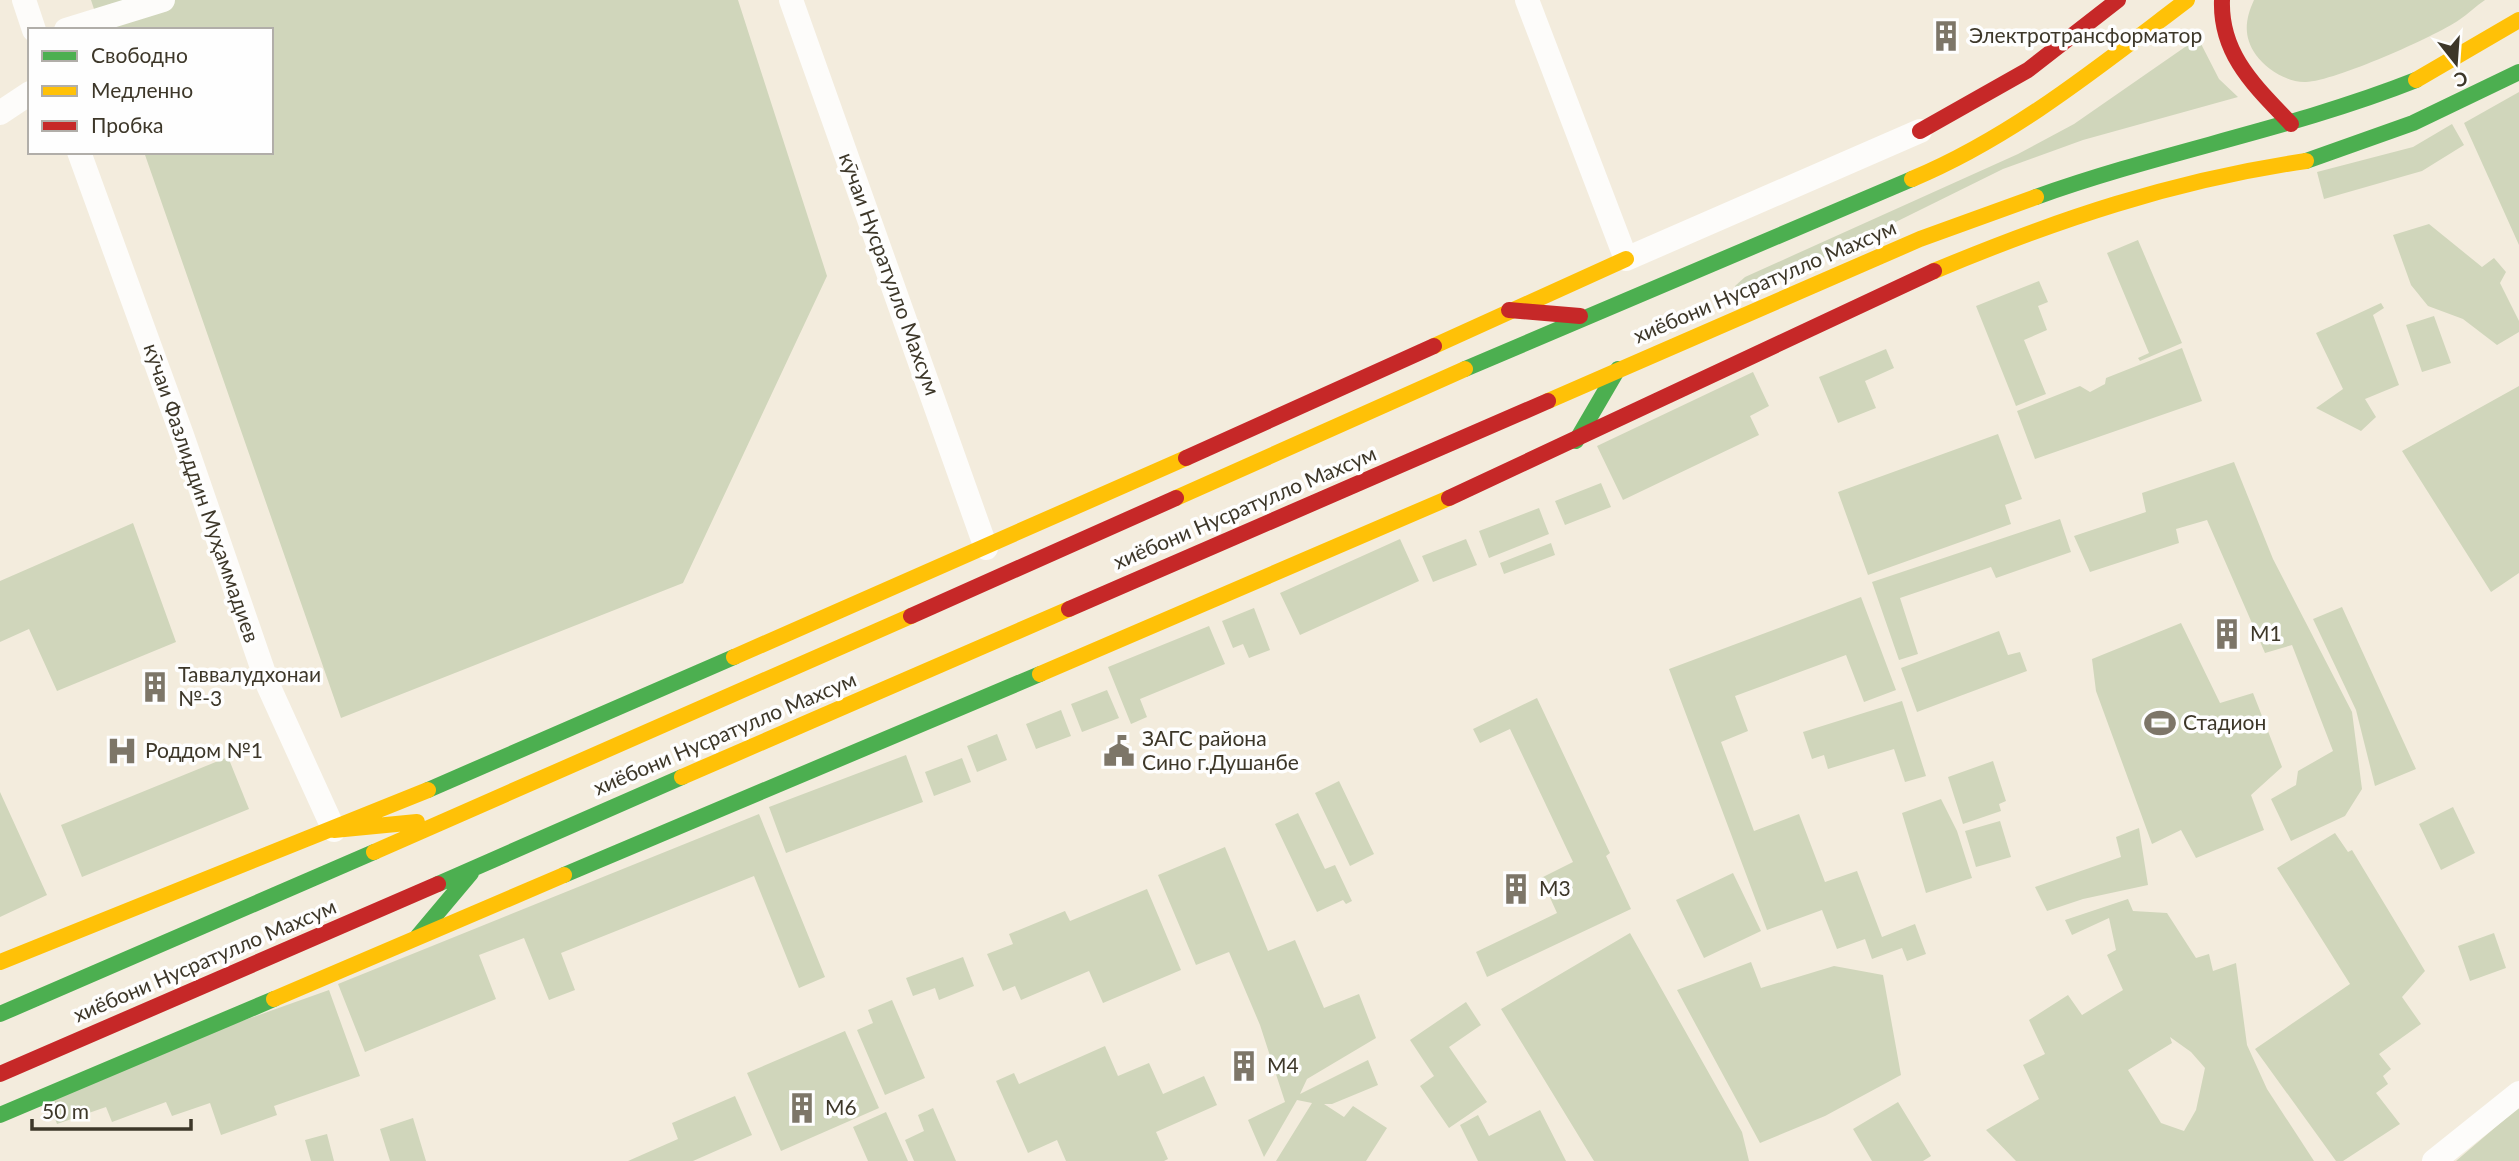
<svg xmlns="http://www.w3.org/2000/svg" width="2519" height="1161" font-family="Lato,sans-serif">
<rect width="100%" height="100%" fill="#f3ecdd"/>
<path fill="#d0d6bb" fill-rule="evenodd" d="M91,0H738L827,276L683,583L341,718L144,152H271V30H101Z
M2254,0H2485C2476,6 2468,14 2459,20C2434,37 2335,81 2306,82C2288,83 2266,69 2256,55C2243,36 2245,20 2254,0Z
M2198,38L2219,79L2238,97L2083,140L2003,169L1750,294H1738L1735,286L1745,277L2018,154L2074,124Z
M2519,92V245L2464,123Z
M2452,124L2464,145L2422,171L2324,199L2317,172L2413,147Z
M2429,224L2482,267L2494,258L2506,272L2500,283L2519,321V332L2497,345L2463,319L2428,306L2411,285L2393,235Z
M2138,240L2182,343L2140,361L2138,358L2149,353L2107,253Z
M2039,281L2048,302L2038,306L2047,330L2024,340L2046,394L2016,406L1976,306Z
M2381,303L2384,308L2373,315L2399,385L2365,399L2376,417L2361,431L2316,408L2343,389L2316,333Z
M2434,316L2451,363L2422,372L2406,325Z
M2182,348L2202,401L2035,459L2017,411L2080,386L2090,392L2105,384L2106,378Z
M1886,349L1894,368L1865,381L1876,408L1838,423L1819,377Z
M1753,372L1769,406L1750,416L1759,435L1623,500L1597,446Z
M2519,386V573L2491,592L2402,451Z
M1998,434L2022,499L2005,505L2011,524L1868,575L1838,492Z
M2234,462L2273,559L2352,712L2362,789L2345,816L2291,841L2271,799L2296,785L2298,771L2333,751L2292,645L2265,653L2207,520L2176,529L2179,543L2090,572L2074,536L2146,512L2142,493Z
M1601,483L1611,507L1565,525L1555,501Z
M1539,508L1549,534L1489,558L1479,531Z
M2060,519L2071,552L1996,578L1991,567L1900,598L1918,654L1899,660L1872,582Z
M133,523L176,642L57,691L29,629L0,642V581Z
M1400,539L1419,581L1300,635L1280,593Z
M1466,539L1477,565L1433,582L1422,556Z
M1551,543L1555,555L1504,574L1500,563Z
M1861,597L1896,690L1864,702L1846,655L1735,696L1748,731L1721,742L1754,831L1799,814L1825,882L1857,871L1882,937L1915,924L1926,954L1907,961L1902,948L1872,959L1865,939L1837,949L1822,910L1767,930L1669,669Z
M2342,607L2416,769L2375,786L2356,710L2313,619Z
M1254,608L1270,650L1249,658L1243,644L1233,648L1222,621Z
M2181,623L2220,703L2253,693L2282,767L2251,795L2264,830L2196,858L2181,830L2152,844L2096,691L2092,659Z
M1209,626L1225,664L1140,699L1147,717L1131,724L1108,667Z
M1999,631L2008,655L2020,652L2027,671L1917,712L1901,668Z
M1107,690L1119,718L1082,732L1071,704Z
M1537,698L1610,853L1606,856L1631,909L1487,977L1476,952L1557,913L1541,878L1573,862L1510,729L1480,743L1473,729Z
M1902,701L1926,776L1905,782L1894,749L1828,769L1824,755L1812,759L1803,732Z
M1061,710L1071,736L1036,749L1026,724Z
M997,734L1007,760L977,772L967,746Z
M906,755L923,802L786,853L769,807Z
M228,757L249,809L82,877L61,825Z
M962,758L971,782L934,796L925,772Z
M1993,761L2006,801L1999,804L2001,811L1963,824L1948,777Z
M1339,781L1374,854L1350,866L1315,793Z
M0,792L47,895L0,917Z
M1941,799L1957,831L1972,878L1926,893L1902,813Z
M2453,807L2475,853L2441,870L2419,824Z
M1298,813L1325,869L1335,865L1352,901L1346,904L1343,900L1317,912L1275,824Z
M759,814L825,977L799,988L754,876L561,953L575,990L549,1000L524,938L479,955L496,999L365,1052L338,984Z
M2000,821L2011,857L1976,867L1965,831Z
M2139,828L2148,885L2083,899L2047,911L2035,887L2121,857L2116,837Z
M2335,833L2348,852L2352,850L2425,971L2402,997L2421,1024L2379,1054L2391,1069L2383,1076L2388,1084L2376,1093L2400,1124L2343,1161H2336L2255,1049L2350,984L2277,868Z
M1225,847L1268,951L1295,940L1324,1008L1359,994L1376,1038L1307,1079L1300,1094L1368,1060L1378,1085L1332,1104H1324L1344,1117L1353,1106L1387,1128L1366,1161H1276L1312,1103L1297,1100L1264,1157L1248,1120L1285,1102L1260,1025L1229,952L1196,965L1158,875Z
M1733,873L1761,931L1704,958L1676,900Z
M1147,889L1181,970L1103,1003L1089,971L1021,1000L1015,986L1003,991L987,954L1013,944L1009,934L1065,911L1070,921Z
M2128,899L2133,911L2167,913L2196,958L2209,954L2213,971L2236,963L2247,1045L2267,1089L2314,1161H2016L1986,1130L2039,1099L2023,1065L2045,1054L2029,1020L2068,995L2082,1015L2123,990L2107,955L2116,950L2109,918L2072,935L2065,920ZM2170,1037L2191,1052L2205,1068L2196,1110L2184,1131L2161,1123L2128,1070L2172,1043Z
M1630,933L1742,1132L1749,1161H1594L1501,1009Z
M2494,933L2506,968L2470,981L2458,946Z
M963,957L974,986L939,1000L935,988L913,996L906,978Z
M1751,962L1761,988L1834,966L1883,975L1901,1075L1825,1116L1760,1143L1677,990Z
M329,990L360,1076L274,1106L277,1115L221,1135L210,1103L172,1116L166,1102L112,1122L106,1107L57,1124L45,1091Z
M892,1000L925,1078L885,1095L857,1030L873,1023L868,1010Z
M1466,1002L1481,1025L1449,1047L1487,1102L1449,1128L1420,1086L1434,1076L1410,1040Z
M845,1031L879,1108L781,1151L747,1073Z
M1105,1046L1118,1076L1149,1063L1163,1094L1204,1076L1217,1105L1156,1132L1168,1159L1164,1161H1066L1057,1140L1028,1153L996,1081L1014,1073L1019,1084Z
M735,1096L752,1135L693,1161H628L678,1139L672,1123Z
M1898,1102L1931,1156L1923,1161H1872L1853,1129Z
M2519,1107V1161H2456Z
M933,1108L956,1161H914L905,1140L924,1131L918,1115Z
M1540,1110L1566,1161H1478L1460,1125L1478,1115L1489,1136Z
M886,1112L908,1161H868L853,1127Z
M413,1118L426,1161H390L380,1129Z
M327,1134L334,1161H311L305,1140Z"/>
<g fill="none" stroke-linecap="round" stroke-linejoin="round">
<path stroke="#fdfcfa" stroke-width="24" d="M24,0L34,30
M791,0L986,548
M1527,0L1626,259L1920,131
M66,30L163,0
M0,113L30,93
M79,152L182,435L268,685L334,830
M2434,1161L2519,1093"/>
<path stroke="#4caf50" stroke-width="16" d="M2306,161L2413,123L2519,72
M2036,197C2161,152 2292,129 2416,80
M1465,369L1912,179
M1576,441L1618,369
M428,790L734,657
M564,875L1040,674
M438,884L682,777
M418,936L471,873
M0,1014L374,852
M0,1115L274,999"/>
<path stroke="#ffc107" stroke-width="16" d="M2416,80L2519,20
M1912,179C2013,137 2101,65 2187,0
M1934,271C2056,220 2174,180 2306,161
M1434,346L1626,259
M1548,401L1920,239L2036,197
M1176,498L1465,369
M734,657L1186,458
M1040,674L1449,498
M682,777L1069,609
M334,830L417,822
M374,852L911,616
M0,962L428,790
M274,999L564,875"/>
<path stroke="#c62828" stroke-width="16" d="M2222,0C2220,55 2256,87 2291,124
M1920,131L2028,70L2118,0
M1509,310L1580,316
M1186,458L1434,346
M1449,498L1934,271
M1069,609L1548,401
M911,616L1176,498
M0,1074L438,884"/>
</g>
<defs>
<symbol id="building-bare" viewBox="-9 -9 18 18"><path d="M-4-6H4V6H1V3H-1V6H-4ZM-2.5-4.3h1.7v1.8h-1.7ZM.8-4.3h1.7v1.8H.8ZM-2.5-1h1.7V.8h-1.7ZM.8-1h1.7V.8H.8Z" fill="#7d7668" stroke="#fefefe" stroke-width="2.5" paint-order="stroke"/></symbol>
<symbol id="stadium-bare" viewBox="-9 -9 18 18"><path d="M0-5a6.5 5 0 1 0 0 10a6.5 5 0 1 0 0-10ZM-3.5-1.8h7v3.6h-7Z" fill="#7d7668" stroke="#fefefe" stroke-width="2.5" paint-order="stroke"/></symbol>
<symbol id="hospital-bare" viewBox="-9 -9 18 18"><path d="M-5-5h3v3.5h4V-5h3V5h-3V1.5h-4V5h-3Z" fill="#7d7668" stroke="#fefefe" stroke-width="2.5" paint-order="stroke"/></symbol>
<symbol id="civic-bare" viewBox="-9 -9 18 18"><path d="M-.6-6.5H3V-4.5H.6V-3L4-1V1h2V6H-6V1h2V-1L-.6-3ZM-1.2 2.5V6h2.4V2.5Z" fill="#7d7668" stroke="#fefefe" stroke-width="2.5" paint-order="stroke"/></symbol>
</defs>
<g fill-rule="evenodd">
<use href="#building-bare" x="1924" y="14" width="44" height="44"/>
<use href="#building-bare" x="2205" y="612" width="44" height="44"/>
<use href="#building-bare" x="133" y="665" width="44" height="44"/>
<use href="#stadium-bare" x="2138" y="701" width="44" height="44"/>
<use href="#hospital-bare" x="100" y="729" width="44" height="44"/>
<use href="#civic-bare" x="1097" y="729" width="44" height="44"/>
<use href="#building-bare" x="1494" y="867" width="44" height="44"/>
<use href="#building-bare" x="1222" y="1044" width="44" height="44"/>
<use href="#building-bare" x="780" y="1086" width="44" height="44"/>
</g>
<g text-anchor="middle" stroke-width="7" stroke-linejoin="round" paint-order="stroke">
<g font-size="21" fill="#3d3729" stroke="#fefefe" text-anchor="start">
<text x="1969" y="43">Электротрансформатор</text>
<text x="2250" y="641">М1</text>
<text x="178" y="682">Таввалудхонаи<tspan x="178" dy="24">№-3</tspan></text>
<text x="2183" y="730">Стадион</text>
<text x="1142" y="746">ЗАГС района<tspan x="1142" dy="24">Сино г.Душанбе</tspan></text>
<text x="145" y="758">Роддом №1</text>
<text x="1539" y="896">M3</text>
<text x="1267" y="1073">М4</text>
<text x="825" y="1115">М6</text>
</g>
<g font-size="21" fill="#3d3729" stroke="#fefefe">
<text transform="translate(889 274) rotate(70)" y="7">кӯчаи Нусратулло Махсум</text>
<text transform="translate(1765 282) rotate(-23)" y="7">хиёбони Нусратулло Махсум</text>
<text transform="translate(201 493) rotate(71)" y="7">кӯчаи Фазлиддин Муҳаммадиев</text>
<text transform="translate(1245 508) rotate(-23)" y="7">хиёбони Нусратулло Махсум</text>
<text transform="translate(725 734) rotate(-23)" y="7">хиёбони Нусратулло Махсум</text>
<text transform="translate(205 961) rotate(-23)" y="7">хиёбони Нусратулло Махсум</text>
</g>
</g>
<rect x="28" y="28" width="245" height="126" fill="#fefefe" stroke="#b1aea9" stroke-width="2"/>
<rect x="42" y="51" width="35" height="10" fill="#4caf50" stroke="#b1aea9" stroke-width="2"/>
<text x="91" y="63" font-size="21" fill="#3d3729">Свободно</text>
<rect x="42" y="86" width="35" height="10" fill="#ffc107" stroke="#b1aea9" stroke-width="2"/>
<text x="91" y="98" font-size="21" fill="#3d3729">Медленно</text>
<rect x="42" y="121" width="35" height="10" fill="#c62828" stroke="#b1aea9" stroke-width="2"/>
<text x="91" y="133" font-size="21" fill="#3d3729">Пробка</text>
<g transform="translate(2456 63) rotate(163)" stroke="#fefefe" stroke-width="5" paint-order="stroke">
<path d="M0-5L12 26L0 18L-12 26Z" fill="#3d3729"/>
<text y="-10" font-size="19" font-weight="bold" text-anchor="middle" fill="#3d3729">С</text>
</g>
<path d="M32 1119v10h159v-10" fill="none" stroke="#3d3729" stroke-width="3.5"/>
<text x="42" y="1119" font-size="21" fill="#3d3729" stroke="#fefefe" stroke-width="5" paint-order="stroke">50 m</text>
</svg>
